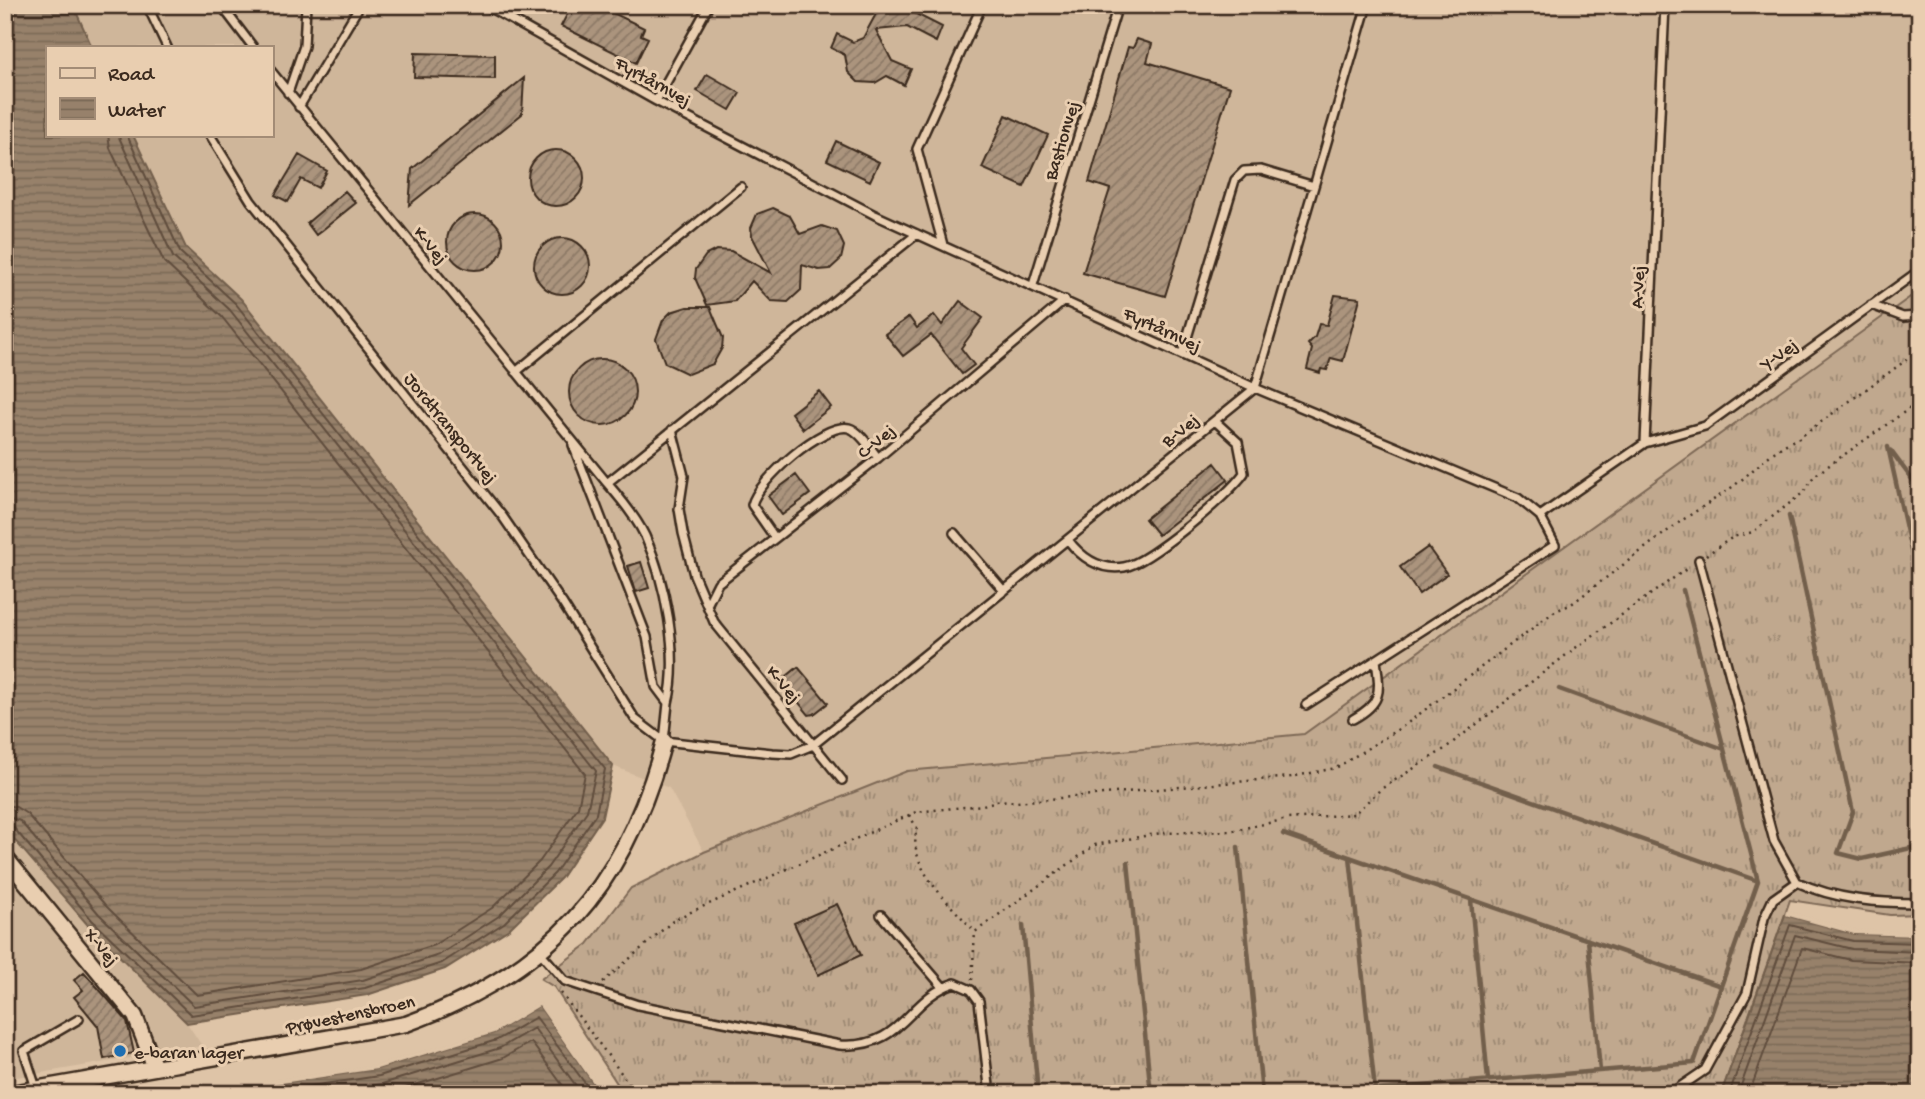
<svg xmlns="http://www.w3.org/2000/svg" width="1925" height="1099" font-family="'Gochi Hand',sans-serif">
<defs>
<pattern id="grass-tufts" width="24" height="20" patternUnits="userSpaceOnUse" patternTransform="scale(1.75)"><rect width="24" height="20" fill="#c0a88e"/><path d="M3 7l-1-3M5 7V3M7 7l1-3M15 17l-1-3M17 17v-4M19 17l1-3" fill="none" stroke="#9d8973"/></pattern>
<pattern id="water-rules" width="6" height="5" patternUnits="userSpaceOnUse" patternTransform="scale(1.75)"><rect width="6" height="5" fill="#97816b"/><path d="M0 2.5h6" fill="none" stroke="#7c6a57"/></pattern>
<pattern id="building-hatch" width="6" height="6" patternUnits="userSpaceOnUse" patternTransform="scale(1.75)"><rect width="6" height="6" fill="#ab947d"/><path d="M-1 1l2-2M0 6l6-6M5 7l2-2" fill="none" stroke="#8c7966"/></pattern>
</defs>
<rect width="100%" height="100%" fill="#dec4a7"/>
<filter id="ink" filterUnits="userSpaceOnUse"><feTurbulence type="fractalNoise" baseFrequency=".0143" numOctaves="2"/><feDisplacementMap in="SourceGraphic" scale="14" xChannelSelector="R" yChannelSelector="G"/><feConvolveMatrix kernelMatrix="1 2 1 2 8 2 1 2 1" color-interpolation-filters="sRGB"/></filter>
<g filter="url(#ink)">
<path fill="#cfb69a" d="M73,5H1920V290L1304,734L907,771L704,852L669,788L613,766L241,299L186,248L133,135H271V47H92Z
M5,829L87,924L187,1023L202,1046L5,1079Z"/>
<path fill="url(#grass-tufts)" stroke="#7e6956" stroke-width="2" d="M1920,290V914L1890,915L1790,900L1721,1094H624L554,987L541,979L588,944L631,888L704,852L907,771L1304,734Z"/>
<path fill="url(#water-rules)" stroke="#725e4c" stroke-width="2" d="M5,5H73L92,47H47V135H133L186,248L241,299L613,766L602,817L561,878L509,929L445,969L367,995L187,1023L87,924L5,829Z
M1785,915L1854,934L1920,936V1094H1721Z
M539,1006L601,1094H210L377,1069L494,1033Z"/>
<path fill="#dec4a7" d="M1786,911L1855,930L1920,933V936L1854,934L1785,915Z
M539,1003L605,1094H601L539,1006L494,1033L377,1069L206,1094L221,1088L376,1066L493,1030Z"/>
<g fill="none" stroke-linecap="round" stroke-linejoin="round">
<path stroke="#604d3d" stroke-width="2" d="M5,805L16,807L27,814L106,906L197,995L361,969L434,945L492,908L540,861L578,807L585,774L222,317L164,262L110,148L108,135
M5,816L20,821L99,914L194,1006L363,980L439,955L499,916L548,867L587,811L596,771L230,310L173,257L118,135
M5,825L13,827L92,920L191,1015L365,988L442,963L504,923L555,873L596,814L605,769L236,304L180,252L127,135
M256,1094L379,1076L497,1040L536,1017L593,1094
M317,1094L382,1084L500,1048L534,1028L582,1094
M386,1094L503,1058L531,1042L569,1094
M1729,1094L1790,925L1853,941L1920,943
M1738,1094L1795,935L1852,949L1920,952
M1749,1094L1802,948L1851,960L1920,963"/>
<path stroke="#725e4c" stroke-width="4.5" d="M1888,447L1920,591
M1891,451L1920,490
M1789,516L1853,812L1838,853L1862,859L1920,846
M1559,689L1724,749
M1438,767L1758,881
M1283,834L1721,986
M1238,847L1262,1094
M1350,857L1375,1090
M1128,862L1151,1094
M1471,900L1488,1080
M1023,925L1038,1094
M1588,940L1600,1071
M1327,1094L1694,1063L1758,881L1683,590"/>
</g>
<path fill="url(#building-hatch)" stroke="#3b2a1e" stroke-width="2" d="M572,5H597L644,28L641,35L648,38L636,63L561,26Z
M859,5H918L916,14L942,27L936,42L907,27L876,30L892,61L911,69L904,85L887,76L875,83L858,82L848,72L845,55L831,48L837,34L853,42L863,38L876,14Z
M1137,39L1152,44L1147,62L1230,87L1165,296L1083,273L1110,189L1089,182L1128,47L1133,48Z
M415,53L495,55V79L414,77Z
M707,74L740,93L730,110L697,91Z
M524,78L522,114L409,205L412,169Z
M1006,115L1048,135L1024,187L982,168Z
M836,141L879,162L870,181L827,160Z
M528 178a28 28 0 1 1 56 0a28 28 0 1 1-56 0Z
M299,155L327,171L318,188L301,179L288,202L275,195Z
M345,191L356,203L316,235L307,223Z
M773,208L790,216L800,234L822,226L837,231L844,246L841,259L830,269L819,270L802,265L801,290L788,302L771,301L752,281L735,301L707,305L695,278L696,269L706,255L716,250L731,251L771,273L752,236L751,228L757,214Z
M447 242a28 28 0 1 1 56 0a28 28 0 1 1-56 0Z
M534 266a28 28 0 1 1 56 0a28 28 0 1 1-56 0Z
M1335,295L1360,298L1343,361L1331,358L1327,370L1321,369L1320,373L1307,369L1312,349L1308,344L1315,337L1319,324L1327,325Z
M960,301L983,318L961,348L974,365L962,374L931,335L903,356L885,334L909,317L917,328L934,315L942,325Z
M687,307H710L723,338L722,348L713,364L688,374L665,363L656,339L663,320L671,312Z
M569 392a33 33 0 1 1 66 0a33 33 0 1 1-66 0Z
M819,391L831,407L803,429L791,413Z
M1215,463L1228,480L1158,535L1145,519Z
M796,475L810,494L782,515L768,496Z
M1428,547L1447,574L1419,594L1400,567Z
M641,562L649,588L636,592L628,566Z
M798,667L828,703L814,714L809,715L781,681Z
M837,904L861,955L818,975L794,923Z
M84,972L127,1021L134,1053L104,1059L98,1026L74,997L83,990L74,980Z"/>
<g fill="none" stroke-linecap="round" stroke-linejoin="round">
<defs>
<path id="lane" d="M147,5L167,47
M221,5L253,47
M485,5L656,101L875,215L1255,388L1518,498L1540,516L1555,545L1306,705
M271,71L607,483
M288,93L304,46L306,5
M656,101L709,5
M299,107L360,5
M210,135L251,201L503,517L563,604L635,719L664,741
M943,245L917,149L979,12
M1033,285L1118,5
M1871,305L1903,317L1920,316
M1182,354L1235,180L1244,171L1261,170L1314,186
M516,372L741,187
M672,430L684,476L679,509L683,533L694,575L714,622L842,780
M1645,443L1705,426L1920,270
M573,445L647,637L656,687L668,703L664,741
M1540,516L1645,443L1665,5
M954,533L1004,591
M775,538L752,505C757,481 824,422 849,428C860,431 871,449 878,458
M1068,540C1081,557 1100,571 1124,567C1149,563 1229,495 1244,473L1238,442L1215,421
M1699,560L1774,841L1797,882C1837,900 1877,903 1920,903
M708,603L718,583L878,458L1065,300
M668,703C680,656 665,580 645,536C636,517 621,499 607,483L917,234
M1353,719C1383,703 1380,691 1376,660
M664,741L772,753L791,754L813,745L1255,388L1367,5
M881,915L943,987
M540,952L565,981L638,1005L840,1045C904,1049 907,998 955,983L971,990L979,1001L990,1094
M36,1088L24,1051L79,1019
M1658,1094L1677,1089L1705,1070L1747,993L1764,918L1773,899L1797,882"/>
<path id="street" d="M5,857L135,1016L155,1068
M6,1094L406,1024C549,972 625,889 664,741"/>
</defs>
<use href="#lane" stroke="#3b2a1e" stroke-width="12"/>
<use href="#street" stroke="#3b2a1e" stroke-width="19"/>
<path stroke="#3b2a1e" stroke-width="2.5" stroke-dasharray="2 5" stroke-linecap="butt" d="M1706,555L1733,537L1753,532L1804,492L1814,476L1920,401
M909,815L917,828C906,868 951,904 975,932
M972,980L975,932L1095,845L1161,833L1230,831L1288,819L1354,814L1381,789L1443,750L1574,649L1689,567
M603,982L675,919L916,812L983,805L1000,800L1016,802L1291,777L1336,768L1405,725L1555,611L1570,605C1605,579 1638,553 1673,527C1693,512 1715,500 1735,485C1756,469 1773,448 1799,438L1920,350
M561,993L637,1094"/>
<use href="#lane" stroke="#e9ceb0" stroke-width="7"/>
<use href="#street" stroke="#e9ceb0" stroke-width="14"/>
</g>
</g>
<circle fill="#1f6fb2" stroke="#e9ceb0" stroke-width="2.5" cx="120" cy="1051" r="7"/>
<g text-anchor="middle" stroke-width="6" stroke-linejoin="round" paint-order="stroke">
<g font-size="19" fill="#3b2a1e" stroke="#e9ceb0">
<text transform="translate(654 80) rotate(29)" y="7">Fyrtårnvej</text>
<text transform="translate(1060 140) rotate(-73)" y="7">Bastionvej</text>
<text transform="translate(432 244) rotate(51)" y="7">K-Vej</text>
<text transform="translate(1636 287) rotate(-87)" y="7">A-Vej</text>
<text transform="translate(1163 328) rotate(25)" y="7">Fyrtårnvej</text>
<text transform="translate(1778 353) rotate(-36)" y="7">Y-Vej</text>
<text transform="translate(452 427) rotate(51)" y="7">Jordtransportvej</text>
<text transform="translate(1179 429) rotate(-39)" y="7">B-Vej</text>
<text transform="translate(875 440) rotate(-40)" y="7">C-Vej</text>
<text transform="translate(785 683) rotate(50)" y="7">K-Vej</text>
<text transform="translate(103 946) rotate(51)" y="7">X-Vej</text>
<text transform="translate(350 1013) rotate(-12)" y="7">Prøvestensbroen</text>
</g>
<g font-size="19" fill="#3b2a1e" stroke="#e9ceb0" text-anchor="start">
<text x="134" y="1058">e-baran lager</text>
</g>
</g>
<rect width="1925" height="1099" fill="none" stroke="#e9ceb0" stroke-width="28"/>
<rect x="14" y="14" width="1897" height="1071" fill="none" stroke="#3b2a1e" stroke-width="2.5" filter="url(#ink)"/>
<rect x="46" y="46" width="228" height="91" fill="#e9ceb0" stroke="#a38c76" stroke-width="2"/>
<rect x="60" y="68" width="35" height="10" fill="#e9ceb0" stroke="#a38c76" stroke-width="2"/>
<text x="108" y="80" font-size="21" fill="#3b2a1e">Road</text>
<rect x="60" y="98" width="35" height="21" fill="url(#water-rules)" stroke="#a38c76" stroke-width="2"/>
<text x="108" y="116" font-size="21" fill="#3b2a1e">Water</text>
</svg>
